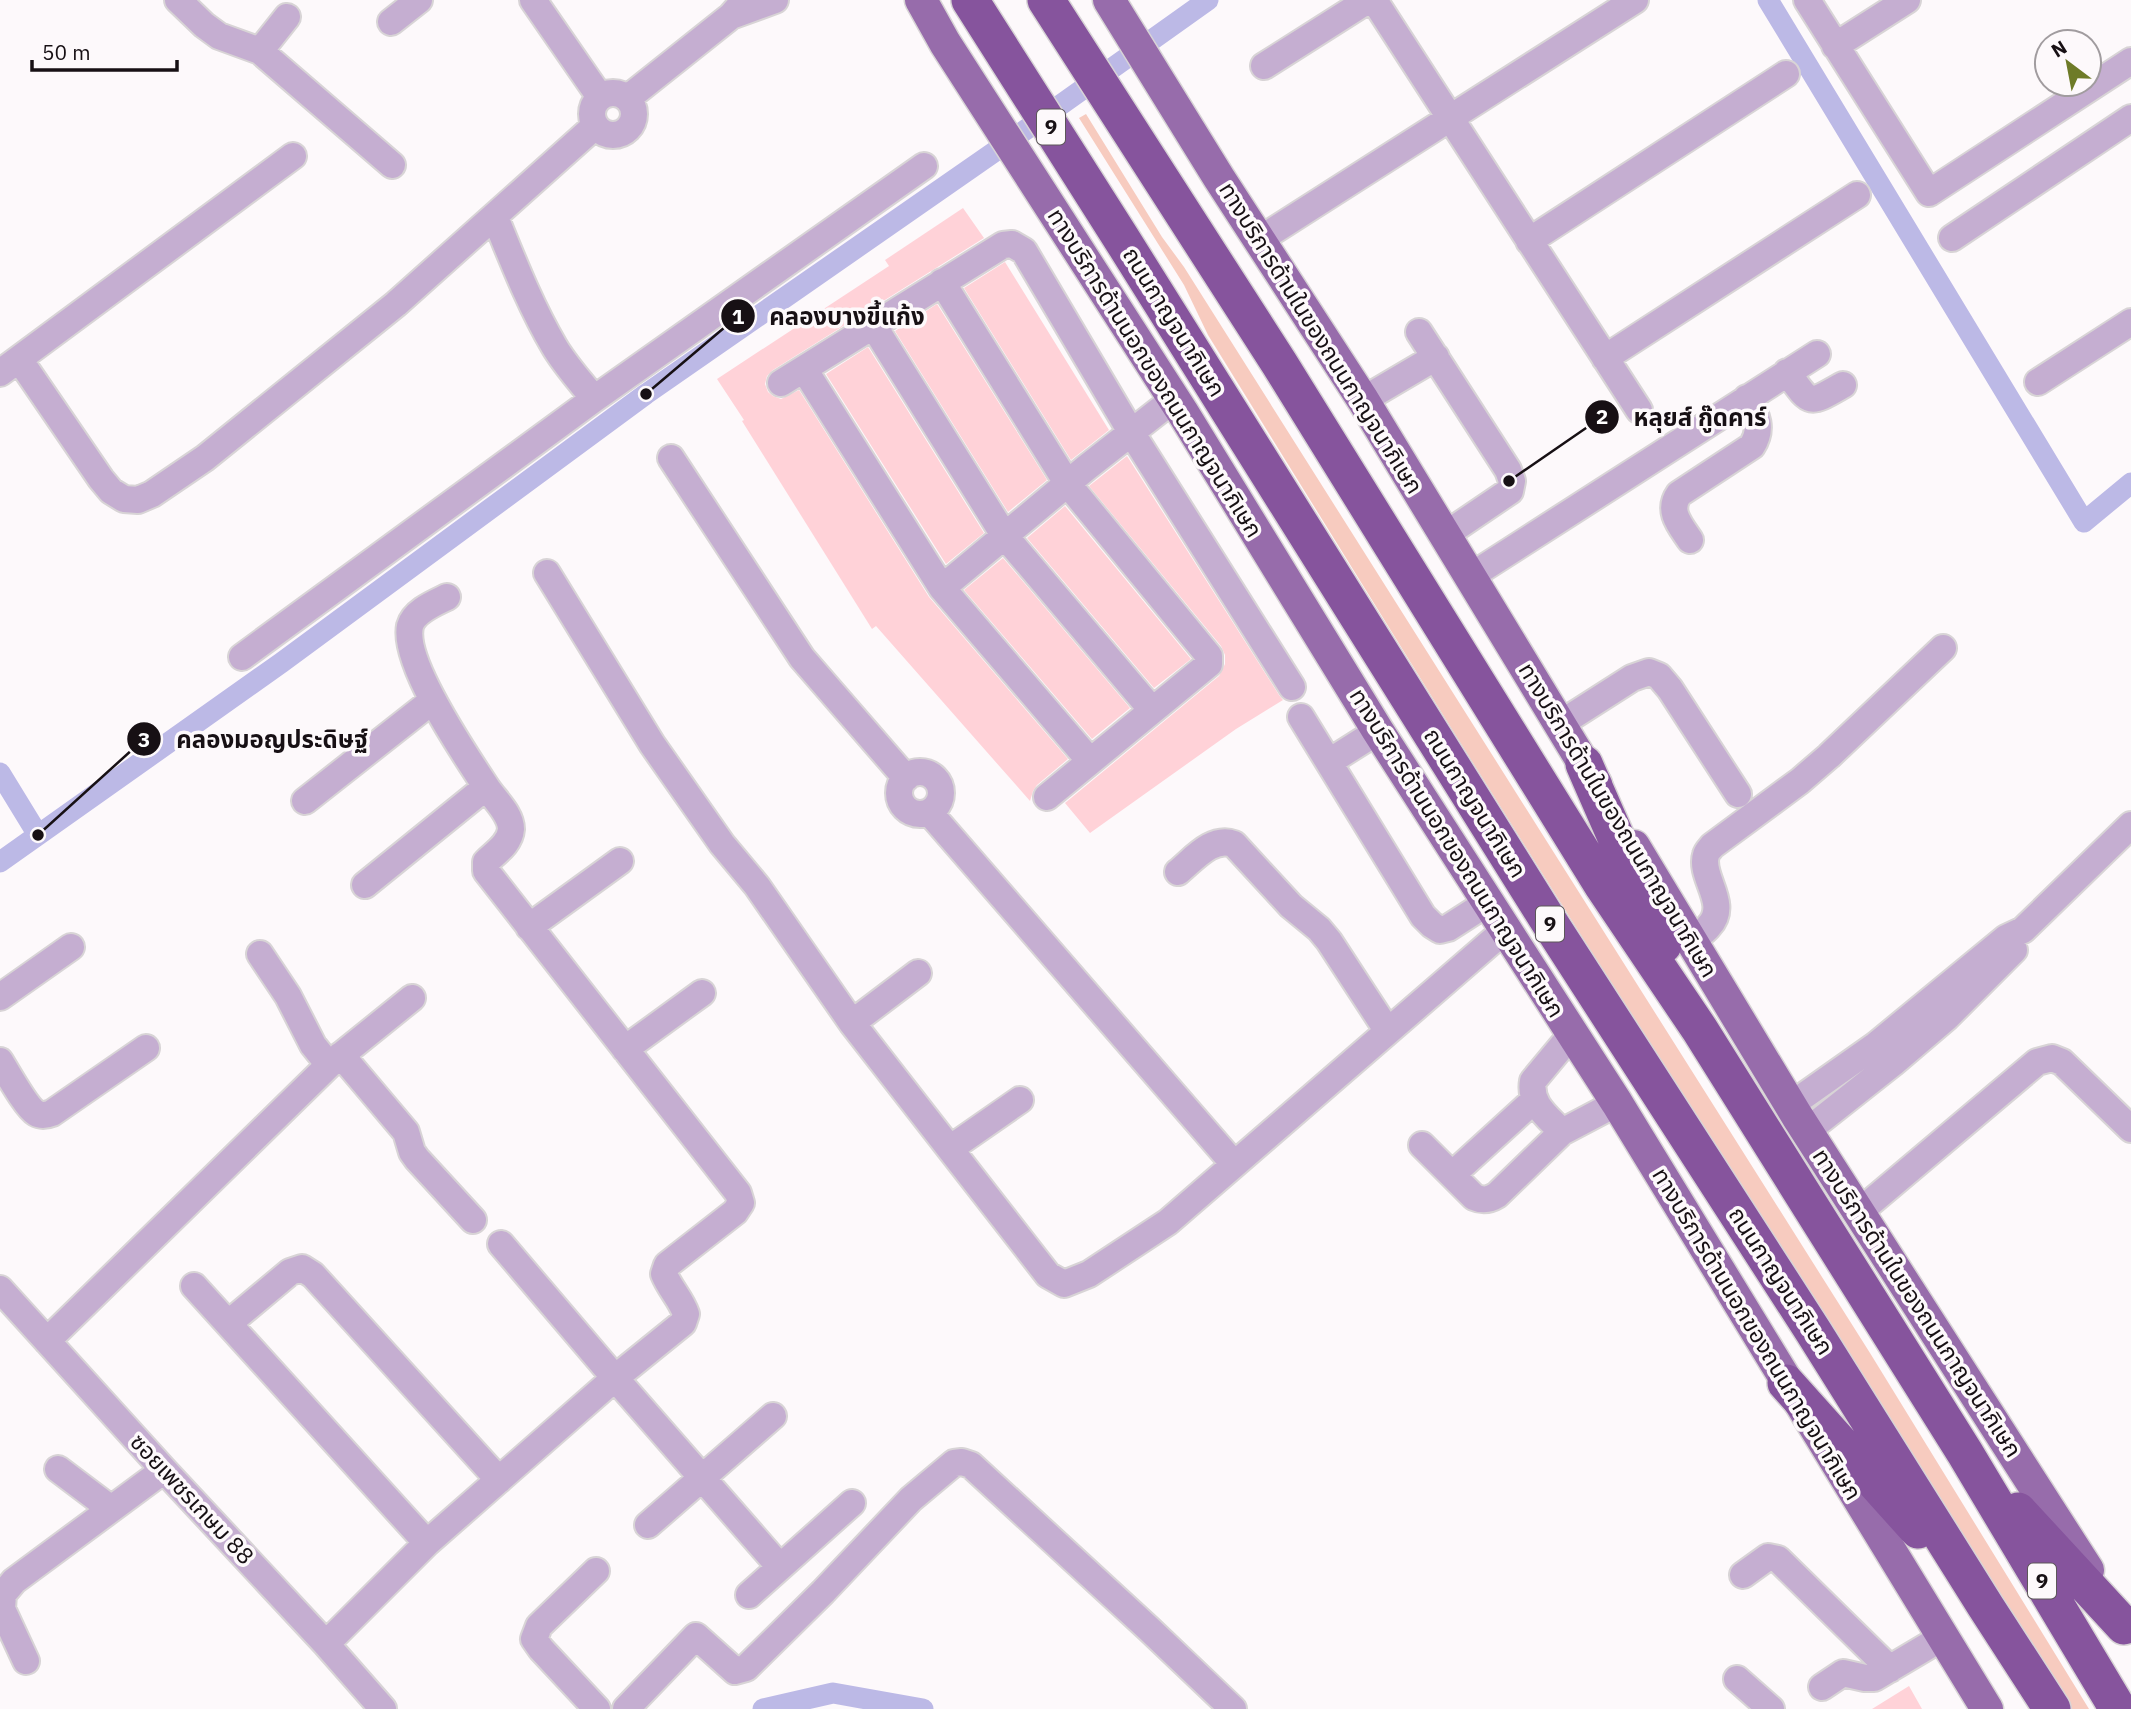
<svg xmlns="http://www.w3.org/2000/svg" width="2131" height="1709" font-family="'IBM Plex Sans','Noto Sans Thai',sans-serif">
<rect width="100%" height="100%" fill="#fdf9fb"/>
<path fill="#f7cbbf" d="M1086,114L1162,237L1184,267L1870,1353L2089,1709H2066L1458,739L1208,335L1184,285L1079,118Z"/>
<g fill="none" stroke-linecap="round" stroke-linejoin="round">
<path stroke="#bcb9e6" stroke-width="21" d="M1768,0L2084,522L2131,483
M0,773L38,835
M0,862L281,663L646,394L1010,141L1208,0
M763,1709L833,1693L923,1709"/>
</g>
<path fill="#ffd2d8" d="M963,208L984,238L773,370L767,376L765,384L768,392L773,396L781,399L799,390L929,597L1068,759L1037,785L1033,791L1030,801L876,626L872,629L742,421L744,420L717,379L889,266L885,260Z
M1005,262L1109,430L1071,460L964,288Z
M937,304L1047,480L1008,512L895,331Z
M868,347L984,533L946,564L826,374Z
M1127,456L1279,695L1283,700L1236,729L1090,833L1065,803L1219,676L1225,664V655L1221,646L1089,486Z
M1065,506L1191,659L1154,688L1027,538Z
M1003,558L1130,708L1092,739L964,590Z
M1909,1686L1922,1709H1872Z"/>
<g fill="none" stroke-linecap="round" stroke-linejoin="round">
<defs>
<path id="minor" d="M178,0L204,25L219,36L260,51L392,165
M533,0L600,97
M1374,0L1639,410
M1807,0L1929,193L2131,61
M731,16L775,0
M391,22L419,0
M1835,46L1907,0
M260,51L287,17
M1264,66L1368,0
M592 114a21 21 0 1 1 42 0a21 21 0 1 1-42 0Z
M628,98L731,16L745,0
M495,217C513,261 530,305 554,346C565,365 581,382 594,399
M1952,238L2131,118
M1259,240L1635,0
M1529,241L1786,74
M942,282L1067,483L1209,656V664L1047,797
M873,325L1004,535L1152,710
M1419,332L1508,470L1512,481L1510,491L1445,535
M1605,358L1857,195
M19,359L101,479L111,491L124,499L138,500L152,494L205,458L396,304L595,126
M804,369L942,588L1090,761
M1787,372C1811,405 1808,405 1843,385
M0,373L293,156
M2038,382L2131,322
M781,383L1003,245L1012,244L1024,251L1131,432L1292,687
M1363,400L1436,357
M671,458L802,658L906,778
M1690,540C1680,525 1667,511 1679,494L1752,446C1763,429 1757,415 1747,398
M547,573L652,744L722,844L757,886L852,1023L1048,1275L1064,1284L1089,1274L1168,1222L1505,930
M1471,576L1817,354
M942,588L1086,468L1174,399
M242,657L594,399L924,166
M1301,717L1423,916L1432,925L1440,930L1448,928L1487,903
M1560,724L1632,678L1649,672L1659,676L1670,689L1738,794
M1329,762L1378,731
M899 793a21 21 0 1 1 42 0a21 21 0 1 1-42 0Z
M305,801L432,701
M929,812L1234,1164
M1178,872C1194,859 1212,836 1234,844L1291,906L1319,929L1329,941L1387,1030
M365,885L486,787
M529,927L620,861
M1691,940C1697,936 1705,932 1709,926C1730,904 1699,877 1706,855C1707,851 1710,849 1712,846L1800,781L1829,756L1943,648
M260,954L288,996L313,1045L329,1065
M0,997L71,947
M852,1023L918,973
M1572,1034L1533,1081C1529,1104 1547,1116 1562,1132L1617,1103
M625,1049L702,993
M341,1055L406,1132L412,1152L417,1159L473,1220
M0,1061C7,1072 26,1107 36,1113C41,1116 47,1115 52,1113L146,1048
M1791,1105L1876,1045L2006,938L2023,930L2131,825
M1807,1131L1893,1063L1947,1017L2014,950
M1422,1145L1474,1197C1483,1201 1489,1200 1497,1195L1562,1132
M951,1148L1020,1100
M1453,1174L1533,1101
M1858,1213L2037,1062L2052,1058L2062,1062L2131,1129
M501,1244L615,1378L780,1567
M194,1286L427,1543
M0,1289L164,1470L326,1644L383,1709
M229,1323L290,1272L302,1268L313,1275L499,1480
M47,1341L329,1065L412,998
M58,1469L111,1509
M648,1525L773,1416
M596,1571L539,1626L534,1639L541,1649L597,1709
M1743,1575L1768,1557L1778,1559L1890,1669
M749,1595L852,1503
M326,1644L427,1543L615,1378L683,1323L686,1314C681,1299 670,1289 664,1274L667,1265L735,1212L741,1203L738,1193L486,871V862C495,853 510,844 511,829C511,814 495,800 487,788C466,756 402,663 410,626C414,611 435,603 447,597
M26,1661L2,1609L3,1594L14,1581L164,1470
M1737,1679L1771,1709
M1822,1687L1843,1673L1865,1678H1874L1943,1637
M626,1709L696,1636L735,1671L746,1668L823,1592L911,1499L954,1463L962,1462L971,1465L1149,1629L1233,1709"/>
<path id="major" d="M921,0L945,43L1183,413L1378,731L1617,1103L1987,1709
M1109,0L1219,178L1363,400L1596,784
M1634,846L1797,1116L2088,1570"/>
<path id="highway" d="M970,0L1121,238L1553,928L1813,1331L1986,1607L2052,1709
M1046,0L1279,363L1603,886L1700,1030L1767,1137L1965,1453L2118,1709
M1584,764L1663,945
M1786,1383L1918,1530
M2018,1511L2124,1626"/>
</defs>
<use href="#minor" stroke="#d8d4d6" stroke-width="30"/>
<use href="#major" stroke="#d8d4d6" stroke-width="35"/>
<use href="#highway" stroke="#d8d4d6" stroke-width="40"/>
<use href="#minor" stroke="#c5aed1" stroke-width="26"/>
<use href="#major" stroke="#976cab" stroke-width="32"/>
<use href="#highway" stroke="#86549d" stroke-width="37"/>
</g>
<g text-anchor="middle" stroke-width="7" stroke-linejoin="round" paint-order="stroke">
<g fill="#fdf9fb" stroke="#5c5659" stroke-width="2">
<rect x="1037" y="109.5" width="28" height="35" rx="5"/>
<rect x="1536" y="906.5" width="28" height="35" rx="5"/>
<rect x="2028" y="1563.5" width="28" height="35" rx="5"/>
</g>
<g font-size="21" font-weight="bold" fill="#171014">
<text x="1051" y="134">9</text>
<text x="1550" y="931">9</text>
<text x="2042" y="1588">9</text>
</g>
<g font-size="23" fill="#171014" stroke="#fdf9fb">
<text transform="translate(1174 322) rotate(58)" y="8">ถนนกาญจนาภิเษก</text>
<text transform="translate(1321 338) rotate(58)" y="8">ทางบริการด้านในของถนนกาญจนาภิเษก</text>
<text transform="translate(1155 373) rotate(58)" y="8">ทางบริการด้านนอกของถนนกาญจนาภิเษก</text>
<text transform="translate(1475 803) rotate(58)" y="8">ถนนกาญจนาภิเษก</text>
<text transform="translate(1618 820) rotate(59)" y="8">ทางบริการด้านในของถนนกาญจนาภิเษก</text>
<text transform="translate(1457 853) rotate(58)" y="8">ทางบริการด้านนอกของถนนกาญจนาภิเษก</text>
<text transform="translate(1781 1281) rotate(57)" y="8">ถนนกาญจนาภิเษก</text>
<text transform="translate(1917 1303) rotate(57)" y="8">ทางบริการด้านในของถนนกาญจนาภิเษก</text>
<text transform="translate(1757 1334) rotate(59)" y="8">ทางบริการด้านนอกของถนนกาญจนาภิเษก</text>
<text transform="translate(192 1499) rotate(47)" y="8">ซอยเพชรเกษม 88</text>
</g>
</g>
<path fill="none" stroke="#171014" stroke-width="2.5" d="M646 394L738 316M1509 481L1602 417M38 835L144 739"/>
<g fill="#171014" stroke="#fdf9fb" stroke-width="2.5">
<circle cx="646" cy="394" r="7"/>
<circle cx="1509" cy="481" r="7"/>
<circle cx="38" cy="835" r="7"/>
<circle cx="738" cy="316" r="18"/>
<circle cx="1602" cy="417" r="18"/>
<circle cx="144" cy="739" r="18"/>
</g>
<g font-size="21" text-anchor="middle" font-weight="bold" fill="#fff">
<text x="738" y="324">1</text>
<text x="1602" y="424">2</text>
<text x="144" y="747">3</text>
</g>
<g font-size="24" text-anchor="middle" font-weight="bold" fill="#171014" stroke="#fdf9fb" stroke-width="7" stroke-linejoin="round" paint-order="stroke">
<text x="847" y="325">คลองบางขี้แก้ง</text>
<text x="1700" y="426">หลุยส์ กู๊ดคาร์</text>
<text x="272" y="748">คลองมอญประดิษฐ์</text>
</g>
<g transform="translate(2068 63) rotate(328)"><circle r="33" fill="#fdf9fb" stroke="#a19c9f" stroke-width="2"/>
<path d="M0-5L12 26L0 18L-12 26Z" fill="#6e7b28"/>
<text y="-10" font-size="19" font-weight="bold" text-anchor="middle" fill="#171014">N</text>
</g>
<path d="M32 60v10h145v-10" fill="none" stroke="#171014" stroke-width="3.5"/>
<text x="42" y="60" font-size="21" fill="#171014" stroke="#fdf9fb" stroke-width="5" paint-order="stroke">50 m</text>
</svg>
